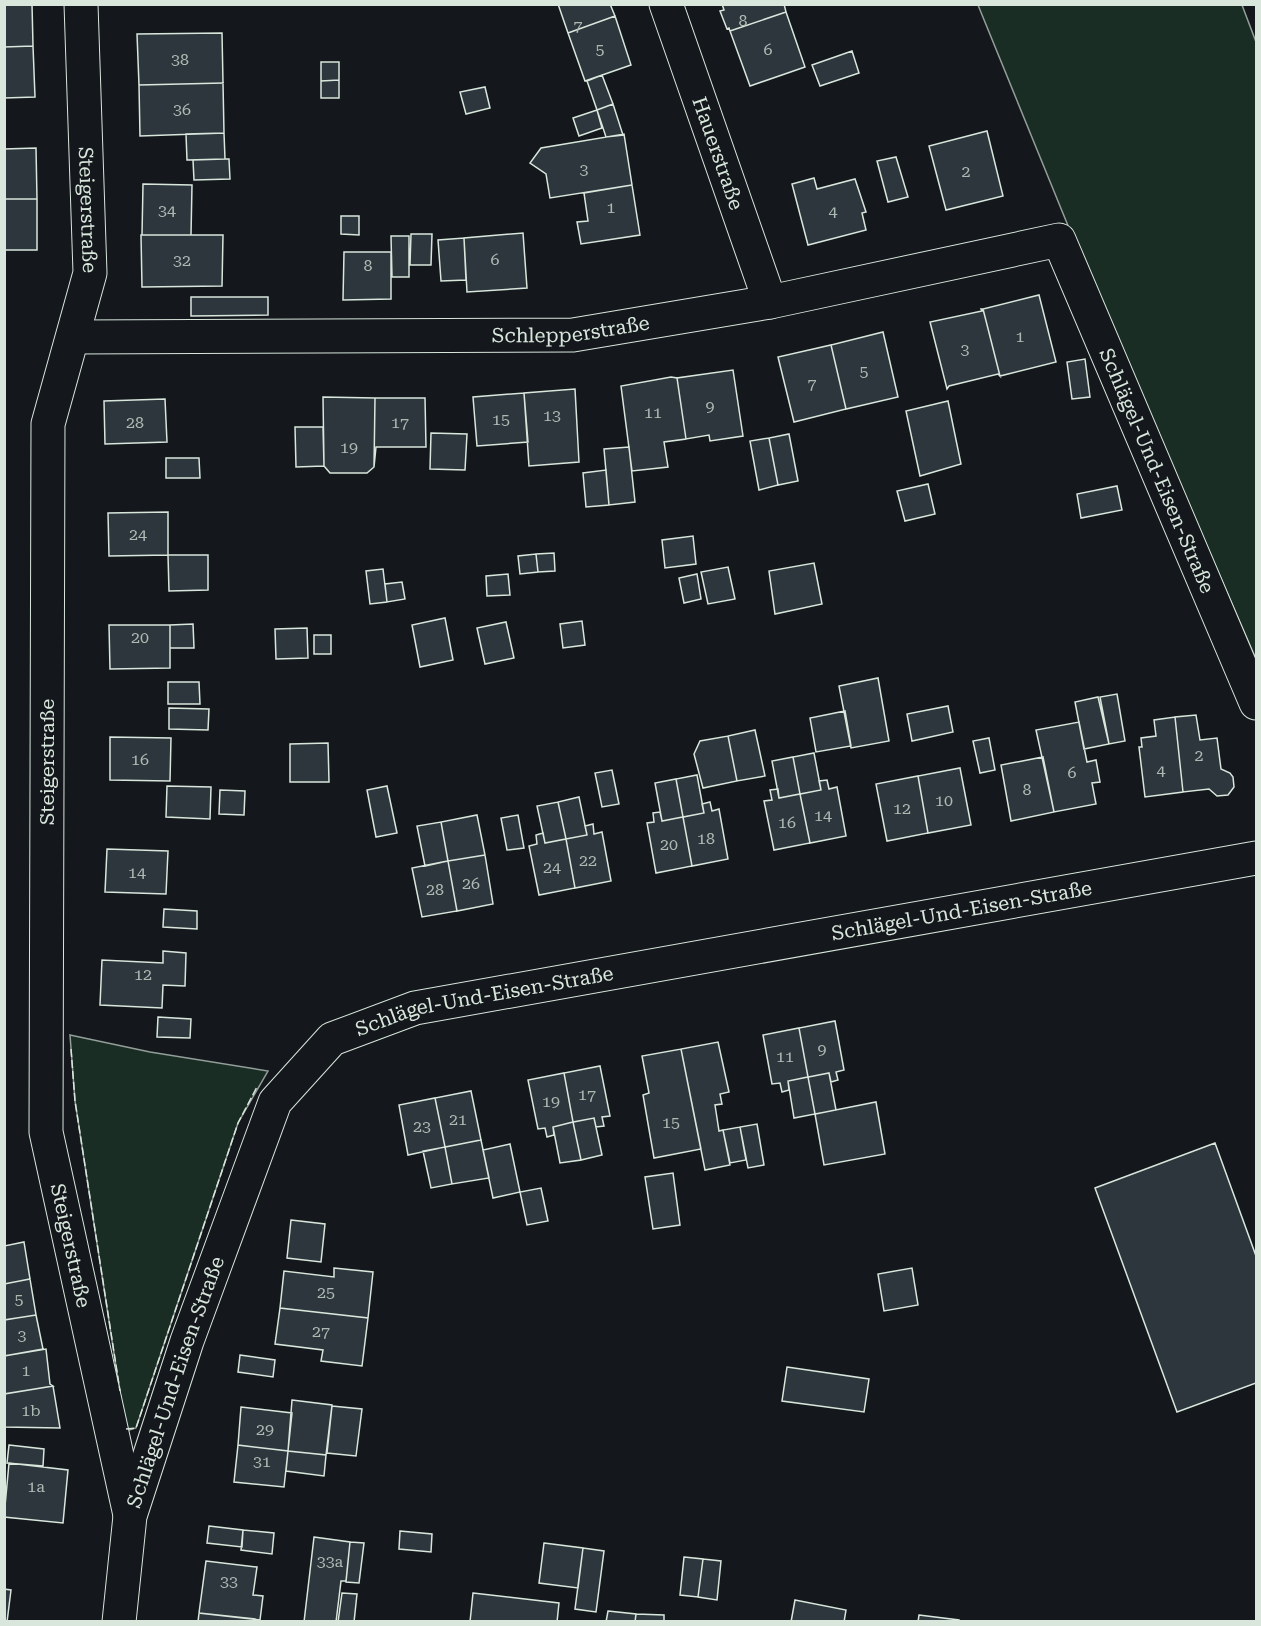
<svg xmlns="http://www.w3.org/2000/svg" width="1261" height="1626" font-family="'Roboto Serif',serif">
<rect width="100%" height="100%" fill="#14181c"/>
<path fill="#1a2d24" stroke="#939e99" stroke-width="1.5" d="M978,5H1242L1256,42V659L1071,233Z
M70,1035L150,1052L268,1071L238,1123L136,1428L126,1431L75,1101Z"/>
<path fill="#2c363c" stroke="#d8e6dc" stroke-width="1.5" d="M4,4H32L33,46L4,47Z
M558,4H610L615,16L568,33Z
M722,4H784L786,12L730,31L729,28L727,29L720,11L724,10Z
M786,12L805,67L750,86L730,31Z
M615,16L631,65L585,81L568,33Z
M222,33L223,83L139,85L137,34Z
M33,46L35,97L4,98V47Z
M852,51L859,73L820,86L812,65Z
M321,62H339V80L321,81Z
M602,75L613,104L597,110L587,81Z
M339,80V98H321V81Z
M223,83L224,133L140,136L139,85Z
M485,87L490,108L466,114L460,92Z
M613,104L623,135L606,137L597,110Z
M597,110L602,128L579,136L573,118Z
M987,131L1003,196L946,210L929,146Z
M224,133L225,159L187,160L186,134Z
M624,134L632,185L550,198L546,174L530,163L541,148Z
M36,148L37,199H4V149Z
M896,157L908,197L888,202L877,161Z
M225,159H229L230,179L194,180L193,160Z
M814,178L817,189L855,179L866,212L862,213L866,230L808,245L792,184Z
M143,184L192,185L191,235H142Z
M632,185L640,235L581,244L577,222L588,221L584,193Z
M4,199H37V250H4Z
M341,216H359V235L341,234Z
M523,233L527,288L467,292L464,238Z
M411,234H432L431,265H410Z
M141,235H223L222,286L142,287Z
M391,236H409V277H392Z
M464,238L466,280L441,281L438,240Z
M344,252H391V299L343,300Z
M1039,295L1056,362L1000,376L983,309Z
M191,297H268V315L191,316Z
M981,309H983L1000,376L998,374L949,386L947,389L930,322L982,311Z
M883,332L898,397L846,409L831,345Z
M831,345L846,409L794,422L778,357Z
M1085,359L1090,397L1072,399L1067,362Z
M733,370L743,436L710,441L709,435L686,439L677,378Z
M671,377L677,378L686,439L664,442L668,467L632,471L621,386Z
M575,389L579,462L529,466L524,393Z
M524,393L528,442L477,446L473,397Z
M323,397L375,398L374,467L367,473H330L324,466Z
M375,398H425L426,447H376L374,467Z
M165,399L167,442L105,444L104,401Z
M948,401L961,464L920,476L906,411Z
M295,427H323L324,466L296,467Z
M431,433L467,434L465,470L430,469Z
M789,434L798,481L778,485L769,438Z
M769,438L778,485L759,490L750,441Z
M629,447L635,502L609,505L604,449Z
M166,458H199L200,478H166Z
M606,470L609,505L586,507L583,473Z
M928,484L935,514L905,521L897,491Z
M1117,486L1122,510L1081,518L1077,494Z
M168,512V555L109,556L108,513Z
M693,536L696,564L665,568L662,540Z
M554,553L555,571L538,572L536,554Z
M536,554L538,572L520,574L518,556Z
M168,555H208V590L169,591Z
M814,563L822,604L775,614L769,571Z
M728,567L735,599L708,604L701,572Z
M383,569L387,602L370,604L366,571Z
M508,574L510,595L487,596L486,576Z
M697,574L701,599L684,603L679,578Z
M402,582L405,599L387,602L385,584Z
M445,618L453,660L420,667L412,625Z
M582,621L585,645L563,648L560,624Z
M506,622L514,658L485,664L477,628Z
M193,624L194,648H170V625Z
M109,625H170V668L110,669Z
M307,628L308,658L276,659L275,629Z
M314,635H331V654H314Z
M878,678L889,741L851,748L839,686Z
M168,682H199L200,704H168Z
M1117,694L1125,741L1109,744L1100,697Z
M1098,697L1109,744L1084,749L1075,702Z
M948,706L953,732L912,741L907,714Z
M169,708L209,709L208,730L169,729Z
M845,711L851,746L816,752L810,718Z
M1196,715L1200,740L1217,738L1221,769L1230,773L1233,777L1234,787L1228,795L1217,796L1209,789L1183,792L1175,717Z
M1175,717L1183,792L1145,797L1139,747H1142L1141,738L1156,736L1154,720Z
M1079,722L1087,762L1096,760L1100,782L1092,783L1096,804L1054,812L1036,730Z
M755,730L765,776L737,781L728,736Z
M728,736L737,781L703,788L694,754L700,741Z
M110,737L171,738L170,781L110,780Z
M989,738L995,770L980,773L973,741Z
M328,743L329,782H290V744Z
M814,753L821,790L800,794L793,757Z
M793,757L800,794L779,798L772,761Z
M1043,757L1054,812L1011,821L1001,765Z
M960,768L971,825L928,833L918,776Z
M612,770L619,804L602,807L595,773Z
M697,775L704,813L683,817L676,779Z
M918,776L928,833L887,841L876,784Z
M676,779L683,817L662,821L655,783Z
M827,780L829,789L837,787L846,836L810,843L800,794L821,790L819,781Z
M167,786L211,787L210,819L166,817Z
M387,786L397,833L376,837L367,790Z
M778,789L779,798L800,794L810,843L774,850L764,801L772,800L770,790Z
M220,790L245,791L244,815L219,814Z
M579,797L587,835L566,839L558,802Z
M558,802L566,839L545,843L537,806Z
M710,802L712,811L719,809L728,859L692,866L683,817L704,813L702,804Z
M660,812L662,821L683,817L692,866L656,873L647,823L654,822L653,813Z
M477,815L485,855L448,861L441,822Z
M518,815L524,848L507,850L501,818Z
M441,822L448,861L425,866L417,826Z
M593,824L594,834L602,832L611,881L575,888L566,839L587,835L585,826Z
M543,833L545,843L566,839L575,888L539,895L529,846L537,844L536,835Z
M107,849L168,851L166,894L105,892Z
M485,855L493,904L457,911L448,861Z
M448,861L457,911L422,917L412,868Z
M164,909L197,911V929L163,927Z
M163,951L186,953L185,986L163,985L162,1008L100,1005L102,960L163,963Z
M158,1017L191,1019L190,1038L157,1037Z
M835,1021L844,1070L836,1072L838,1080L831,1082L829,1073L808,1077L799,1028Z
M799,1028L808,1077L788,1081L789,1090L782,1092L780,1083L772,1084L763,1035Z
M718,1042L729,1092L720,1094L722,1104L715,1105L719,1131L723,1130L730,1165L705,1170L681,1049Z
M681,1049L701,1149L654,1158L643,1095L649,1093L642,1056Z
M600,1066L610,1116L602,1117L604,1126L596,1127L594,1118L573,1122L564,1073Z
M564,1073L573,1122L553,1127L554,1135L547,1137L545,1128L538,1129L528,1080Z
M829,1073L836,1110L815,1114L808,1077Z
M808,1077L815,1114L794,1118L788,1081Z
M471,1091L481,1140L445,1147L435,1098Z
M435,1098L445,1147L408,1155L399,1105Z
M876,1102L885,1154L824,1165L815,1114Z
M594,1118L602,1155L581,1160L573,1122Z
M573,1122L581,1160L560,1163L553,1127Z
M757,1124L764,1165L748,1168L740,1127Z
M740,1127L746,1160L730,1163L723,1130Z
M481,1140L489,1178L452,1184L445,1147Z
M1215,1143L1256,1256V1383L1177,1412L1095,1188Z
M510,1144L520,1192L493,1198L483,1150Z
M445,1147L452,1184L431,1188L423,1151Z
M673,1173L680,1225L653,1229L645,1177Z
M541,1188L548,1221L527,1225L520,1192Z
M291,1220L325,1224L321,1262L287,1258Z
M24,1242L30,1279L4,1284V1246Z
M334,1268L373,1272L368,1318L280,1308L284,1271L334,1277Z
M912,1268L918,1305L884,1311L878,1274Z
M30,1279L36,1315L4,1320V1284Z
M280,1308L368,1318L362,1366L321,1361L323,1350L275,1344Z
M36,1315L43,1349L4,1356V1320Z
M46,1349L50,1384L53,1386L4,1394V1356Z
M240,1355L275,1360L273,1377L238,1372Z
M787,1367L869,1379L864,1412L782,1401Z
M53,1386L60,1428L4,1427V1394Z
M292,1400L332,1405L326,1455L288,1451Z
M332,1406L362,1409L356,1456L327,1453Z
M241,1407L292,1413L288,1451L238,1445Z
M9,1445L44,1449L43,1466L7,1463Z
M238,1445L288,1451L284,1487L234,1482Z
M288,1451L326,1455L324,1476L286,1471Z
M9,1463L68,1470L63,1523L4,1517Z
M209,1526L243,1530L242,1547L207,1543Z
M243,1530L274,1533L272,1554L241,1550Z
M400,1531L432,1534L431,1552L399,1549Z
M314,1537L350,1542L346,1581H341L336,1622H304Z
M350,1542L364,1543L359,1583L346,1582Z
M544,1543L583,1548L578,1588L539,1583Z
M583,1548L604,1551L596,1612L575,1609Z
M684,1557L703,1559L698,1597L680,1595Z
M703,1559L721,1561L717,1600L698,1597Z
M206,1561L257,1567L253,1595L263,1596L260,1620L199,1613Z
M4,1589L11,1590L7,1622H4Z
M342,1593L357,1594L354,1622H338Z
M473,1593L559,1603L557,1622H470Z
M795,1600L846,1610L844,1622H791Z
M608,1611L636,1614L635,1622H606Z
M199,1613L255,1619V1622H198Z
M636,1614L664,1615V1622H635Z
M919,1615L959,1620V1622H918Z"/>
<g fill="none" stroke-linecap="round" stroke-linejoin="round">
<defs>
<g id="minor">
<path id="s1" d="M81,4L90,273L48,424L46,1132L130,1515"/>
<path id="s2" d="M666,4L770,302"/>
<path id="s3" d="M73,337L573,335L770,302L1059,240L1256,703"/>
<path id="s4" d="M119,1622L130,1516L187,1341L275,1102L332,1039L415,1008L1256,858"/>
</g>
</defs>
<use href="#minor" stroke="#d8e6dc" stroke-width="35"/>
<use href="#minor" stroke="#14181c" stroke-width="33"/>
<path stroke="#d8e6dc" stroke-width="1.5" stroke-dasharray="8 3" stroke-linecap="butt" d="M71,1049L75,1101L120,1391
M126,1429L136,1428L238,1123L257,1087"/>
</g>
<g text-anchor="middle" stroke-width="4.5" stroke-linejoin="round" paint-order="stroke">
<g font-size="16" fill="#adbab4">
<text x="743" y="26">8</text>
<text x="578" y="31">7</text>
<text x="600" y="55">5</text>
<text x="768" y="55">6</text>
<text x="180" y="65">38</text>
<text x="182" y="115">36</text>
<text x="584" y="175">3</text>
<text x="966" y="177">2</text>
<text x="611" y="213">1</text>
<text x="167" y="216">34</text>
<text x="833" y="217">4</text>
<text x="495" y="265">6</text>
<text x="182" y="266">32</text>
<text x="368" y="271">8</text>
<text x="1020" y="342">1</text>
<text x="965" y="355">3</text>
<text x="864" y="377">5</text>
<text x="812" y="389">7</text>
<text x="710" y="412">9</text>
<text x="653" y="418">11</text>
<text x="552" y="421">13</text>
<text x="501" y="425">15</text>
<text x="135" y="428">28</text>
<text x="400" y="428">17</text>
<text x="349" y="453">19</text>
<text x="138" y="540">24</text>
<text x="140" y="643">20</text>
<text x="1199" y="761">2</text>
<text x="140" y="765">16</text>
<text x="1161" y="776">4</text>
<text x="1072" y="778">6</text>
<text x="1027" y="795">8</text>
<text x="944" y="806">10</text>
<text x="902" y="814">12</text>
<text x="823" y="821">14</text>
<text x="787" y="828">16</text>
<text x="706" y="844">18</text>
<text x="669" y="850">20</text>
<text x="588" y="866">22</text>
<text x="552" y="873">24</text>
<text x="137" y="878">14</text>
<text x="471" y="889">26</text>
<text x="435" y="895">28</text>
<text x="143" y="980">12</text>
<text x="822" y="1055">9</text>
<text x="785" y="1062">11</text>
<text x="587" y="1100">17</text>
<text x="551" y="1107">19</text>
<text x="458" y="1125">21</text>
<text x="671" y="1128">15</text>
<text x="422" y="1132">23</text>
<text x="326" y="1298">25</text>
<text x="19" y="1305">5</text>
<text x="321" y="1337">27</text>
<text x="22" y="1341">3</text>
<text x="26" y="1376">1</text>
<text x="31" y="1416">1b</text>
<text x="265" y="1435">29</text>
<text x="262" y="1467">31</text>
<text x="36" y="1492">1a</text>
<text x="330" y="1567">33a</text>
<text x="229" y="1587">33</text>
</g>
<g font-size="20" fill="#d8e6dc" stroke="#14181c">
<text dy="7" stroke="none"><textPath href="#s2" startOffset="158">Hauerstraße</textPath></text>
<text dy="7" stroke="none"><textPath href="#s1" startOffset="206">Steigerstraße</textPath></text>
<text dy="7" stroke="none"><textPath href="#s3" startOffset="498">Schlepperstraße</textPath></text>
<text dy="7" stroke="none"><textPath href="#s3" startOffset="1246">Schlägel-Und-Eisen-Straße</textPath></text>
<text transform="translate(47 762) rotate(-90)" y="7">Steigerstraße</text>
<text dy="7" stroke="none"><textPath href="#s4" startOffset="1274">Schlägel-Und-Eisen-Straße</textPath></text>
<text dy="7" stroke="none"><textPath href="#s4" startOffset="788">Schlägel-Und-Eisen-Straße</textPath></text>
<text dy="7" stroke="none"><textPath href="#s1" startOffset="1250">Steigerstraße</textPath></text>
<text dy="7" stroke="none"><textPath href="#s4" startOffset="248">Schlägel-Und-Eisen-Straße</textPath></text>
</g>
</g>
<rect width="1261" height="1626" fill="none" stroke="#d8e6dc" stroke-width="12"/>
</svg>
